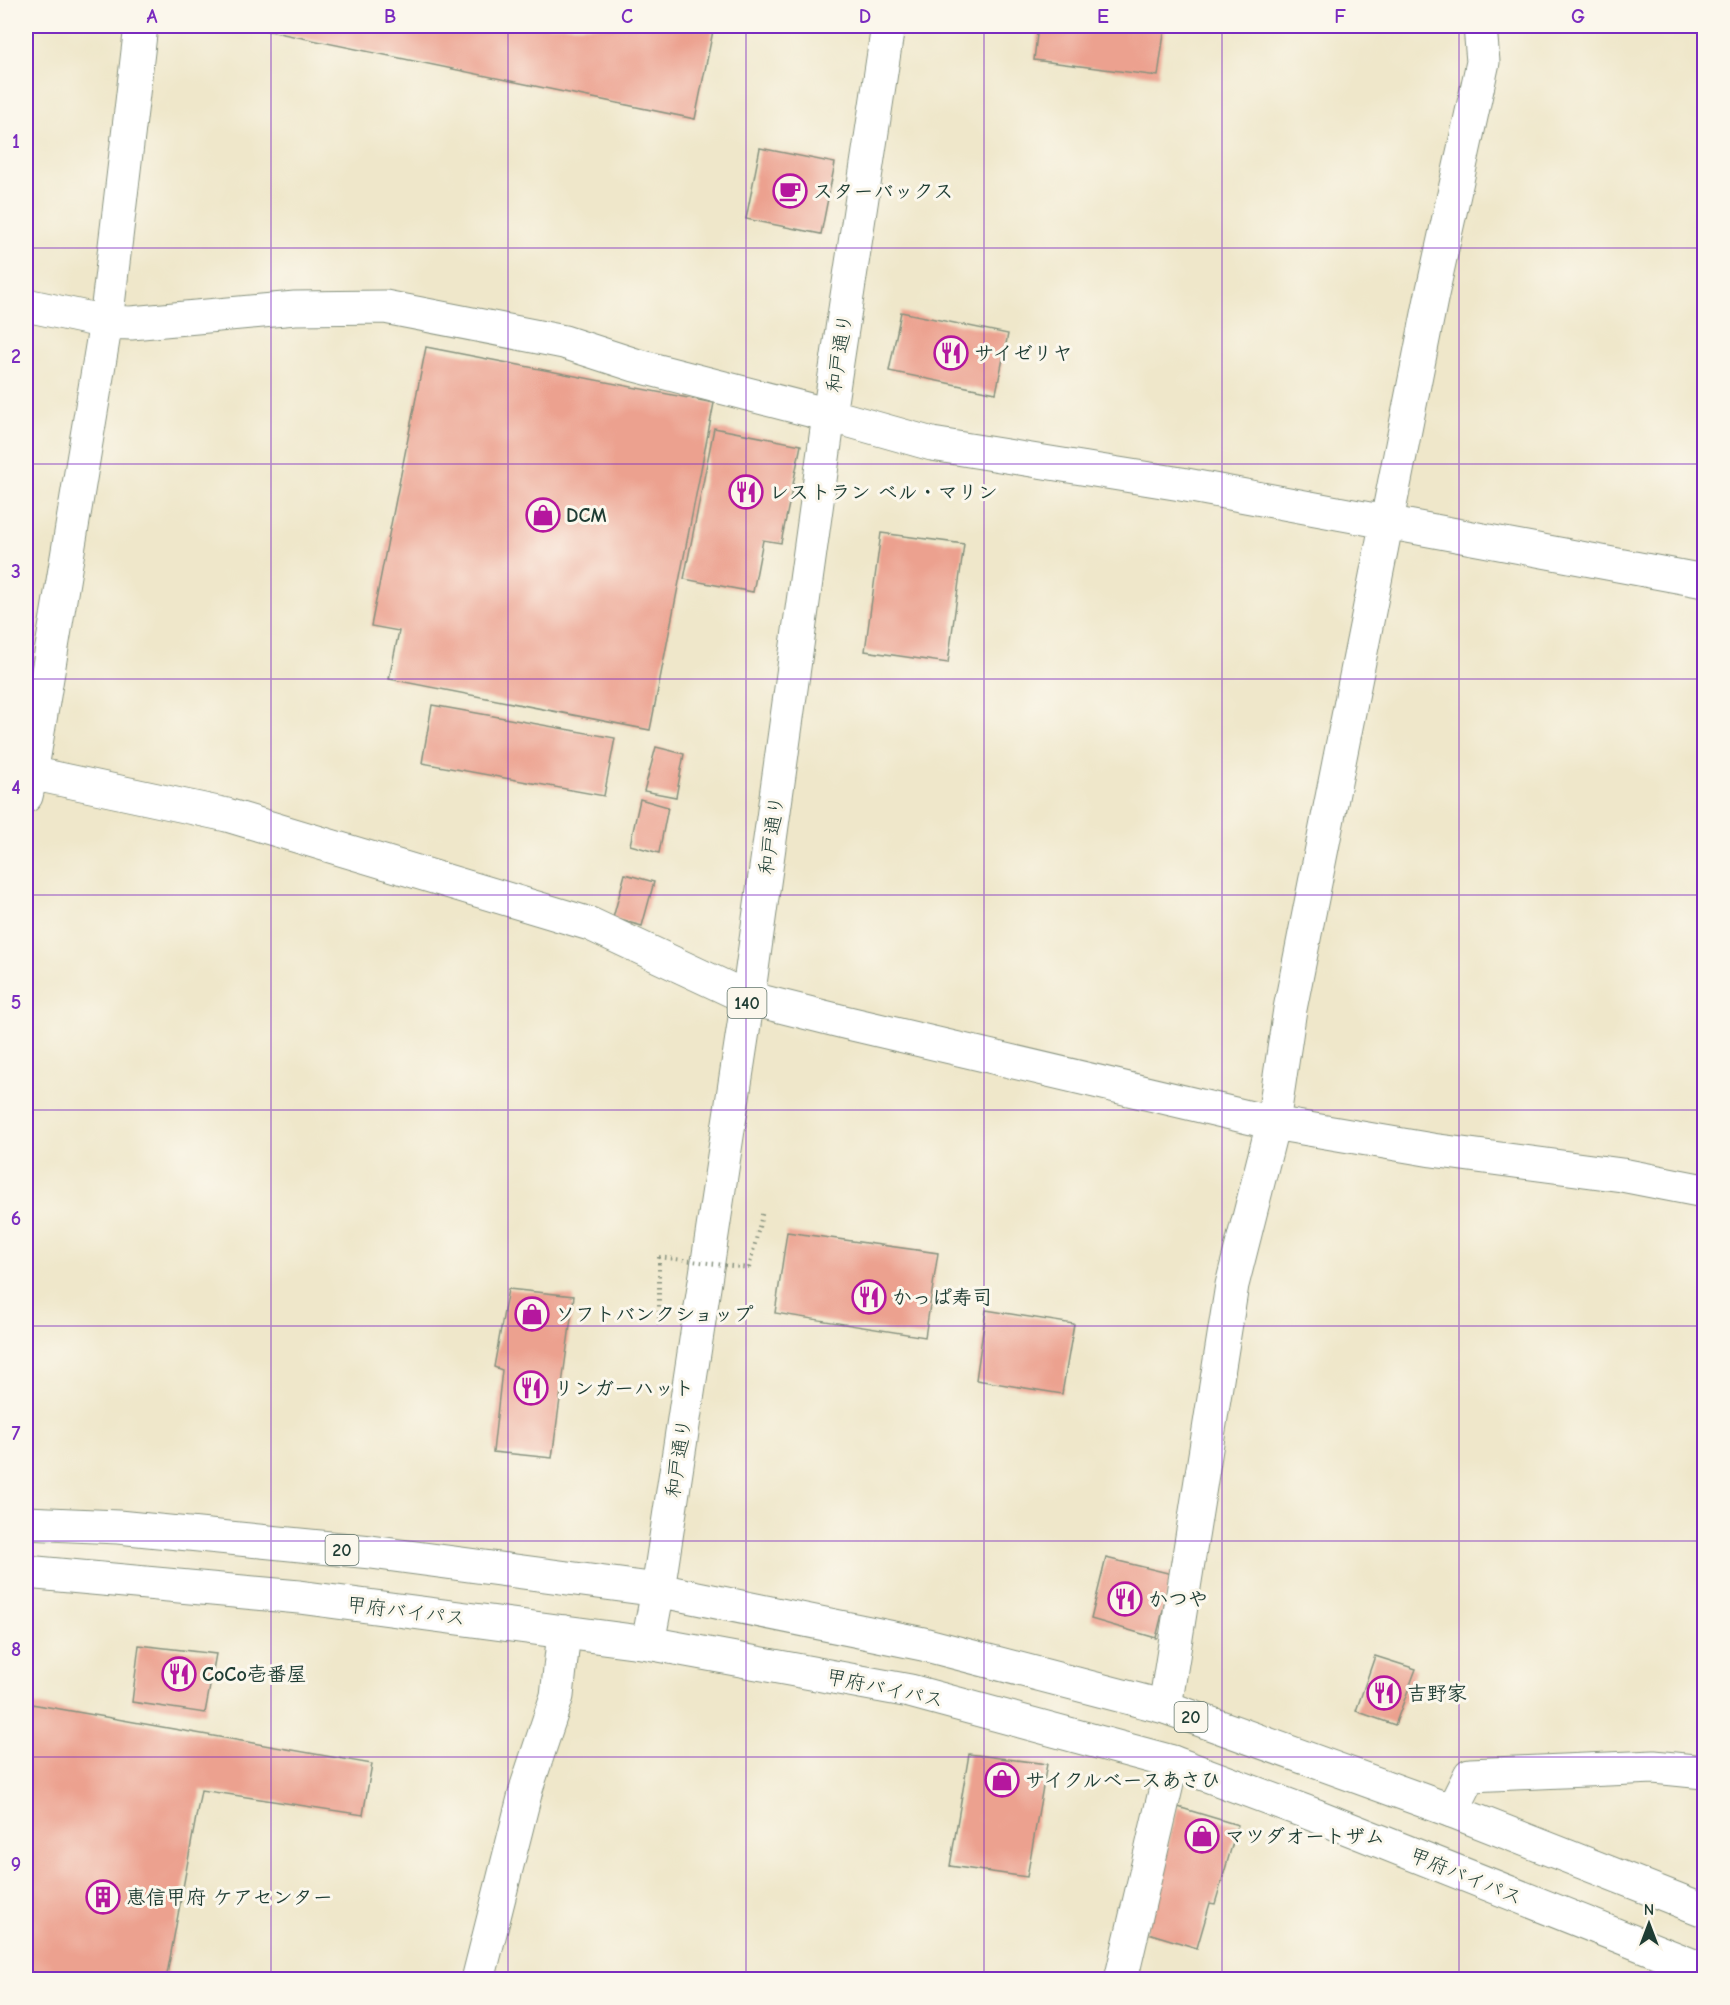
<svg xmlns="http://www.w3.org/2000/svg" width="1730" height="2005" font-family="'Comic Neue','Klee One',sans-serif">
<rect width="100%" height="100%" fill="#fbf7ec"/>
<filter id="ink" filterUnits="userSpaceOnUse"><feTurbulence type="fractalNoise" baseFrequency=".0167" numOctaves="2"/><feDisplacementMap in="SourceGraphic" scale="12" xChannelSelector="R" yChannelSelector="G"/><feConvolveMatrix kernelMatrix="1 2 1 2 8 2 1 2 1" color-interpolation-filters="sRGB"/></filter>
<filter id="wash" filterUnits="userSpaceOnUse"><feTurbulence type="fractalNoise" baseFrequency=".008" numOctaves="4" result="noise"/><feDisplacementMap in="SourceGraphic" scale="24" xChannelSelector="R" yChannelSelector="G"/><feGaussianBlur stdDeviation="1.35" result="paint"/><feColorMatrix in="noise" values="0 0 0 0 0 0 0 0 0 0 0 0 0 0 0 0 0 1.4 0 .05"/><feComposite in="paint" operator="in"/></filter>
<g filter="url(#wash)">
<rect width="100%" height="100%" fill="#efe7ca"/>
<g id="blocks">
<path fill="#eca18f" d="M1038,26H1165L1158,76L1034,60Z
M249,27V26H714L695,119Z
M760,148L835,163L821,234L746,219Z
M901,312L1008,334L996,393L889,371Z
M426,347L714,403L650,730L389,679L399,631L371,626Z
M714,428L801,445L781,543L763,540L753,592L684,579Z
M881,533L964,544L948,663L865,651Z
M432,705L615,738L604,796L422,763Z
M656,747L684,754L676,797L644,791Z
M640,799L668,807L659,853L630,845Z
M625,874L654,882L642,926L613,918Z
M787,1232L938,1253L925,1337L775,1313Z
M508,1289L574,1296L552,1458L493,1452L502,1370L494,1367Z
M986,1310L1074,1324L1062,1394L976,1380Z
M1106,1558L1172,1574L1156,1638L1091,1619Z
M139,1645L216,1654L205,1713L132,1702Z
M1375,1656L1416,1669L1395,1725L1356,1711Z
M26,1703L372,1764L363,1815L201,1790L166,1980H26Z
M969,1754L1047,1764L1027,1877L950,1866Z
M1178,1807L1238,1825L1215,1904L1210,1903L1197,1948L1145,1932Z"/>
</g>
</g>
<g filter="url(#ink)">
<use href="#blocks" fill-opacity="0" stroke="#87927f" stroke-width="1.5"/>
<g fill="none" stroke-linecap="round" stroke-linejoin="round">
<defs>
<path id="minor" d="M26,305L106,322L131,323L295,308L385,307L564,342L635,365L829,415L932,444L1181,484L1704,581
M26,772L227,815L590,924L748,998L844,1022L1273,1123L1432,1150L1622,1175L1704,1191
M26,796L31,774L106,322L141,26
M1165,1707L1232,1285L1273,1123L1290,1009L1431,299L1483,62L1480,26
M1452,1811L1470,1775L1654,1767L1704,1772
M478,1980L527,1786L557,1696L564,1632
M1121,1980L1172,1762"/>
<path id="highway" d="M26,1523L118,1527L371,1552L658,1590L923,1644L1165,1707L1452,1811L1704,1910
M26,1572L299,1597L648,1643L910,1691L1172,1762L1317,1816L1704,1970
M648,1643L658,1590L748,998L829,415L888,26"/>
</defs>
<use href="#minor" stroke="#87927f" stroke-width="35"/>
<use href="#highway" stroke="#87927f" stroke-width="35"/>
<path stroke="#87927f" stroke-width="4" stroke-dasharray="1.5 4.5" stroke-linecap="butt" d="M659,1257V1326
M749,1268L763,1211"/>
<use href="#minor" stroke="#fff" stroke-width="33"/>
<use href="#highway" stroke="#fff" stroke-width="33"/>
<path stroke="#87927f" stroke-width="4" stroke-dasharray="1.5 4.5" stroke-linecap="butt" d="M659,1257L749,1268"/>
</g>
</g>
<path fill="none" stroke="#7b2cbf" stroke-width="1.5" stroke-opacity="0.55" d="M271,26V1980M508,26V1980M746,26V1980M984,26V1980M1222,26V1980M1459,26V1980M26,248H1704M26,464H1704M26,679H1704M26,895H1704M26,1110H1704M26,1326H1704M26,1541H1704M26,1757H1704"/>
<defs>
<symbol id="cafe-ring" viewBox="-11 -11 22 22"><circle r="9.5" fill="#fbf7ec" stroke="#b5179e" stroke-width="1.5"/><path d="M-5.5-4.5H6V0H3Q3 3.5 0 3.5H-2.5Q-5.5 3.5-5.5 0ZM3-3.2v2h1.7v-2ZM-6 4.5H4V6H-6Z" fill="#b5179e"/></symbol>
<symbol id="restaurant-ring" viewBox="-11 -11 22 22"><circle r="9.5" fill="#fbf7ec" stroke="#b5179e" stroke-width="1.5"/><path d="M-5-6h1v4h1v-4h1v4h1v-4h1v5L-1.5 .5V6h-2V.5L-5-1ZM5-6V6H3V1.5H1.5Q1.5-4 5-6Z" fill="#b5179e"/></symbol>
<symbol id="shop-ring" viewBox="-11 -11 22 22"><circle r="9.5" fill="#fbf7ec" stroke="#b5179e" stroke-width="1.5"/><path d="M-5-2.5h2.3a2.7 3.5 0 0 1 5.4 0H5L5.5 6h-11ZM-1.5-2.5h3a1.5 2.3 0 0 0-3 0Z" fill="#b5179e"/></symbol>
<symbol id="building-ring" viewBox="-11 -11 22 22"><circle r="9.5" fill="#fbf7ec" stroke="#b5179e" stroke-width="1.5"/><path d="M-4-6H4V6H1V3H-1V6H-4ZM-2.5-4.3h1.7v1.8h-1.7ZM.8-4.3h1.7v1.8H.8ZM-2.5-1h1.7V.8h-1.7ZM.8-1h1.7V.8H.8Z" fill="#b5179e"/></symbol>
</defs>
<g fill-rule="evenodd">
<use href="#cafe-ring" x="771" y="172" width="38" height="38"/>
<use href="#restaurant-ring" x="932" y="334" width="38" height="38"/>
<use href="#restaurant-ring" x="727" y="473" width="38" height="38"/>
<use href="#shop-ring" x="524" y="496" width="38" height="38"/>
<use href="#restaurant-ring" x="850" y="1278" width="38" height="38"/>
<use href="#shop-ring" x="513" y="1295" width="38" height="38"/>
<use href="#restaurant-ring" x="512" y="1369" width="38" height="38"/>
<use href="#restaurant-ring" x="1106" y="1580" width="38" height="38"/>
<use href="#restaurant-ring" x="160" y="1655" width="38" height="38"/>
<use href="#restaurant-ring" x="1365" y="1674" width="38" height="38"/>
<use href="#shop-ring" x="983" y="1761" width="38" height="38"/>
<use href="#shop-ring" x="1183" y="1817" width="38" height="38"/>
<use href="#building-ring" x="84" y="1878" width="38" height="38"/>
</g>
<g text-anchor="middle" stroke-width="6" stroke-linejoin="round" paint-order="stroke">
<g fill="#fbf7ec" stroke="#61756b" stroke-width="1.5">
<rect x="727.5" y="988" width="39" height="30" rx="4.5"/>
<rect x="325.5" y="1535" width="33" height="30" rx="4.5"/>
<rect x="1174.5" y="1702" width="33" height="30" rx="4.5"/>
</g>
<g font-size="18" font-weight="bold" fill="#1f3d34">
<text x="747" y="1009">140</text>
<text x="342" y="1556">20</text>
<text x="1191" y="1723">20</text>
</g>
<g font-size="20" font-weight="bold" fill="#1f3d34" stroke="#fbf7ec" text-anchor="start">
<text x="813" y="198">スターバックス</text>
<text x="974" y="360">サイゼリヤ</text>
<text x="769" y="499">レストラン ベル・マリン</text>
<text x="566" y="522">DCM</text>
<text x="892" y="1304">かっぱ寿司</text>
<text x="555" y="1321">ソフトバンクショップ</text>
<text x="554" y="1395">リンガーハット</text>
<text x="1148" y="1606">かつや</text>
<text x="202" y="1681">CoCo壱番屋</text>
<text x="1407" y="1700">吉野家</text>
<text x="1025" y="1787">サイクルベースあさひ</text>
<text x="1225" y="1843">マツダオートザム</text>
<text x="126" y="1904">恵信甲府 ケアセンター</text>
</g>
<g font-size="20" fill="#1f3d34" stroke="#fbf7ec">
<text transform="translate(839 353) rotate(-81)" y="7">和戸通り</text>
<text transform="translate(771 835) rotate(-82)" y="7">和戸通り</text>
<text transform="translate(678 1458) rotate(-81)" y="7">和戸通り</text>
<text transform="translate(406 1611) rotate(7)" y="7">甲府バイパス</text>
<text transform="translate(885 1688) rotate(12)" y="7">甲府バイパス</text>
<text transform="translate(1466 1876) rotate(22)" y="7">甲府バイパス</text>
</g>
</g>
<rect width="1730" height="2005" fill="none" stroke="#fbf7ec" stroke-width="66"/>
<g transform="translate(1649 1924)" stroke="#fbf7ec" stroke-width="4.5" paint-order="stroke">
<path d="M0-4.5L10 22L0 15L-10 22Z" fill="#1f3d34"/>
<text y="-9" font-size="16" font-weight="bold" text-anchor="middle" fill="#1f3d34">N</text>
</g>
<rect x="33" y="33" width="1664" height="1939" fill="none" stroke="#7b2cbf" stroke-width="2"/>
<g font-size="20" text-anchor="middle" font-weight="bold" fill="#7b2cbf">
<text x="152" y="23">A</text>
<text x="390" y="23">B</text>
<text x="627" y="23">C</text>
<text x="865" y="23">D</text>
<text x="1103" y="23">E</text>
<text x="1340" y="23">F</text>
<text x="1578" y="23">G</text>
<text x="16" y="148">1</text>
<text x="16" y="363">2</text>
<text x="16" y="578">3</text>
<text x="16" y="794">4</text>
<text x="16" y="1009">5</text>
<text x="16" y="1225">6</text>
<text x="16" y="1440">7</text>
<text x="16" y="1656">8</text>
<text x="16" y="1871">9</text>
</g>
</svg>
